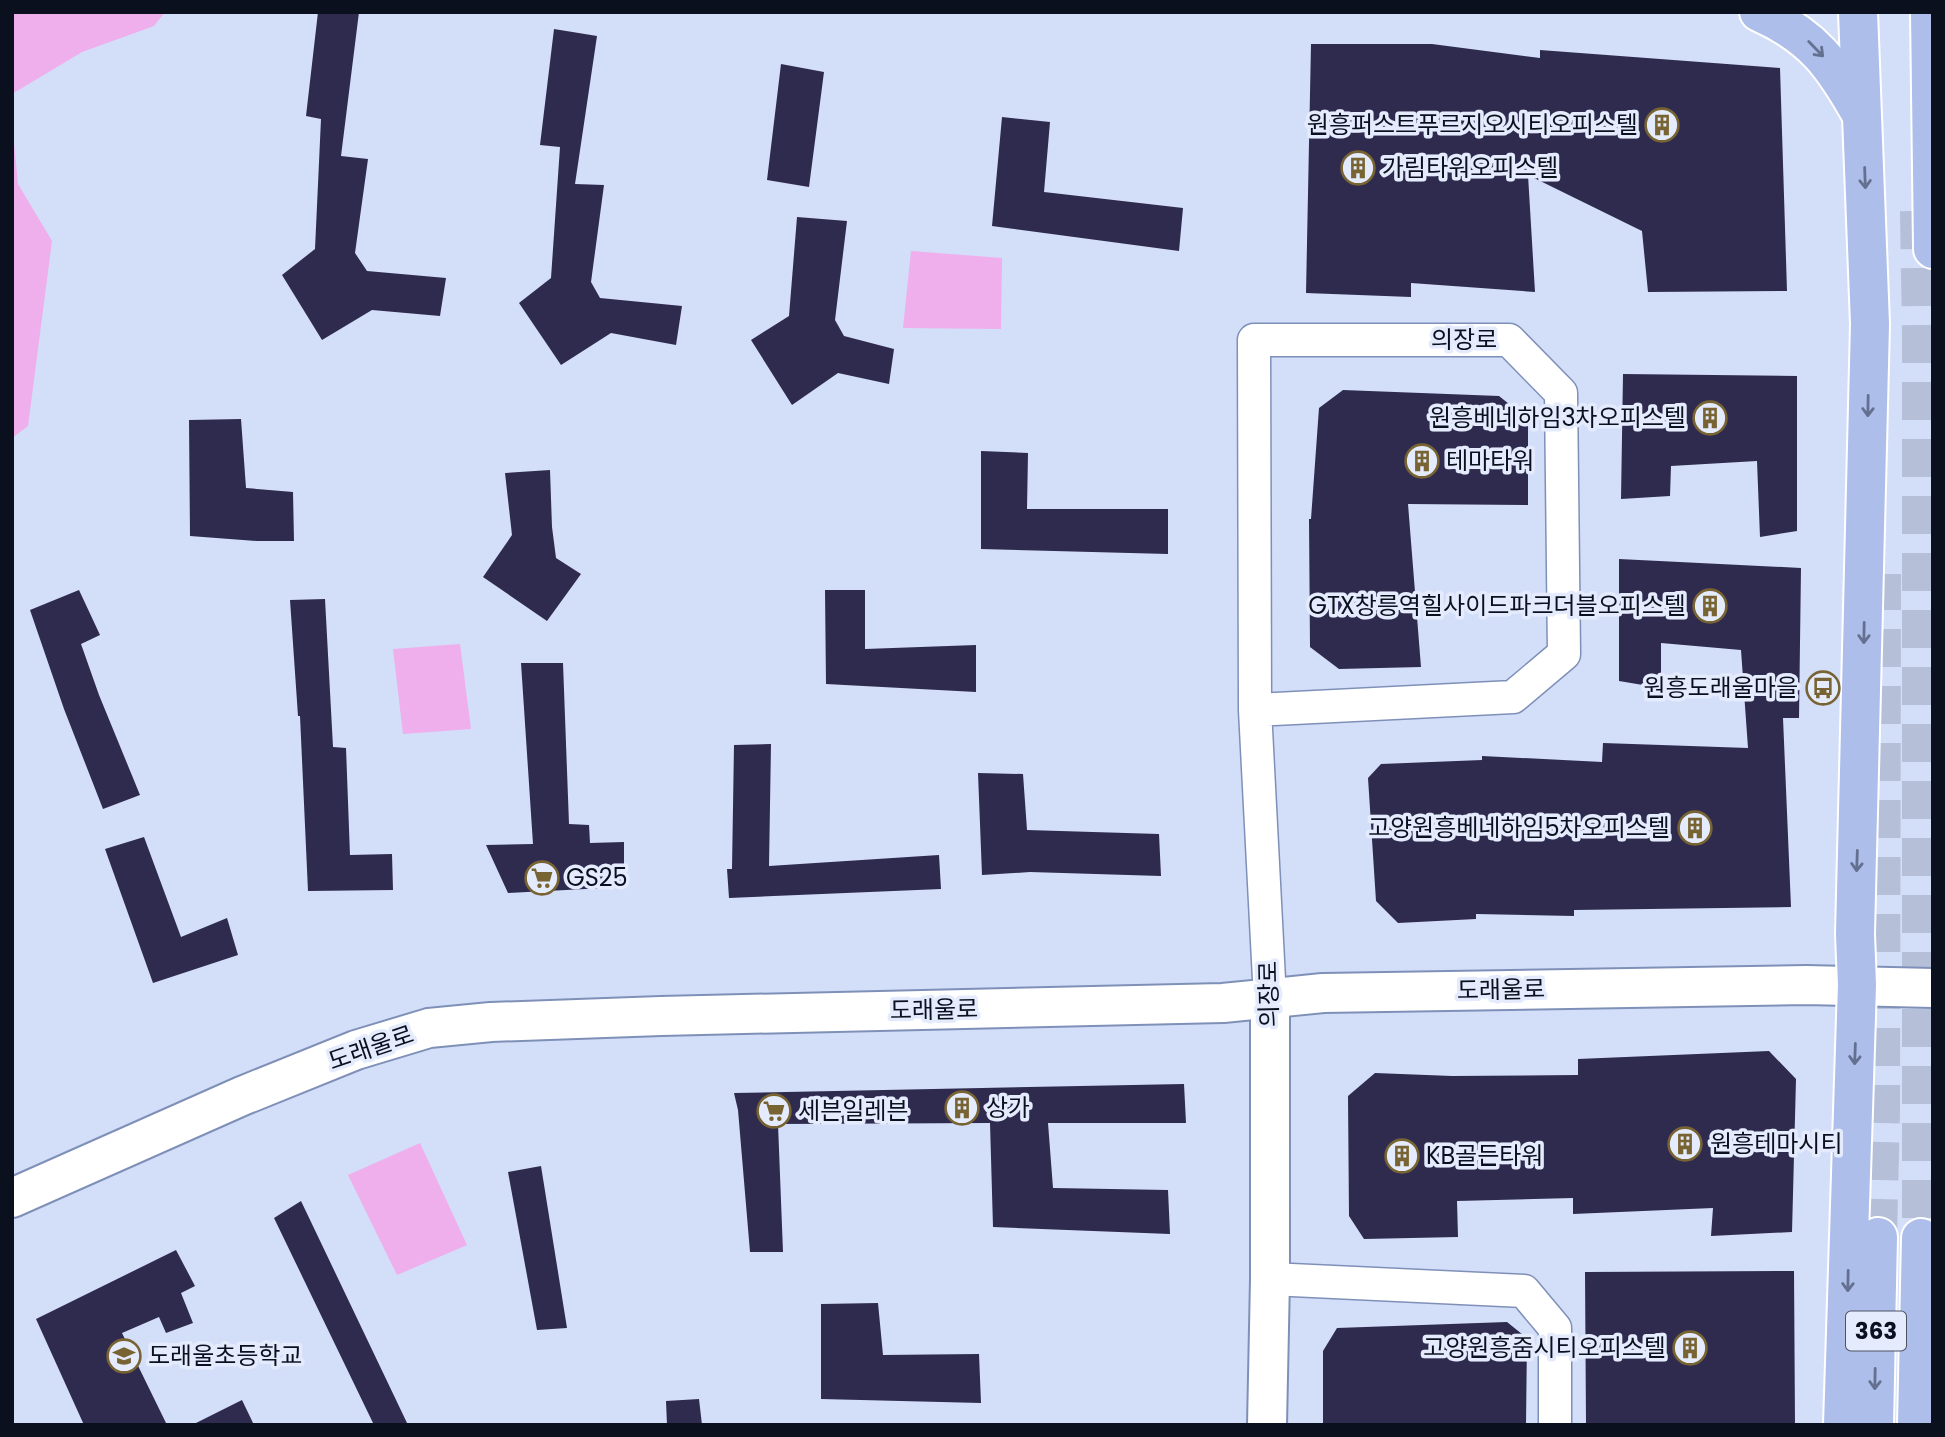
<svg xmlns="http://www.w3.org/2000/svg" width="1945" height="1437" font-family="Poppins,'Noto Sans KR',sans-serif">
<rect width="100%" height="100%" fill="#d3def9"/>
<path fill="#efaeec" d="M12,12H165L154,26L82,52L12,94Z
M12,122L18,184L52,241L28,426L12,438Z
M911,251L1002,258L1001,329L903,328Z
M460,644L471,729L403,734L393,649Z
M420,1143L467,1245L397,1275L348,1175Z"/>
<path fill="#2f2b4f" d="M318,12H359L341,156L368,159L355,253L367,271L446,278L440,316L372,310L322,340L282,275L315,249L321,119L306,116Z
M554,29L597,36L575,184L604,185L591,282L600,298L682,306L676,345L611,333L561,365L519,303L551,278L560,147L540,145Z
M1311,44H1432L1540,58V50L1780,68L1787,291L1648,292L1642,231L1528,175L1535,292L1411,283V297L1306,293Z
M781,64L824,72L809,187L767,180Z
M1002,117L1050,122L1044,192L1183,208L1179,251L992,226Z
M797,217L847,221L835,320L844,336L894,349L889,384L838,373L792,405L751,340L789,316Z
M1623,374L1797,376V531L1760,537L1757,461L1671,466L1670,496L1621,499Z
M1343,390L1499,396L1528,419V505L1408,504L1421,667L1339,669L1310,647L1309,519H1311L1319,408Z
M241,419L246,488L293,492L294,541H257L190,536L189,420Z
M981,451L1028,453L1027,509H1168V554L981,549Z
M550,470L552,527L556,558L581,574L547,621L483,577L512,535L505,473Z
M1619,559L1801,568L1799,718H1783L1791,907L1574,910V916L1476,914V919L1398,923L1376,901L1368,778L1381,764L1482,760V756L1602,762L1603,743L1748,748L1741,650L1661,643V688L1619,681Z
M79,590L100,635L81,644L99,695L140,795L103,809L64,709L30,610Z
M825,590H865V649L976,645V692L826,684Z
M325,599L333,747L346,748L350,855L392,854L393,890L308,891L300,716H298L290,600Z
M521,663H563L569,824L589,825L590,843L624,842V887L508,893L486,845L533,844Z
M771,744L769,866L939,855L941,889L729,898L727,869H732L734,745Z
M978,773L1023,774L1027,830L1159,834L1161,876L1030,872L982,875Z
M144,837L181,937L227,918L238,955L153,983L105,849Z
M1769,1051L1796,1079L1792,1232L1711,1236L1713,1208L1573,1214V1198L1457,1201L1458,1237L1364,1239L1349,1216L1348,1096L1375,1073L1452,1076L1578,1075V1059Z
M1184,1084L1186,1123H1048L1053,1188L1168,1190L1170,1234L993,1227L990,1123L778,1124L783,1252H750L738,1110L734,1093Z
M541,1166L567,1328L537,1330L508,1172Z
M301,1201L408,1425H374L274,1218Z
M176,1250L195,1286L181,1293L193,1323L166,1333L159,1317L122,1333L167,1425H84L36,1319Z
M1794,1271L1795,1425H1586L1585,1272Z
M878,1303L883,1355L979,1354L981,1403L821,1399V1304Z
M1507,1322L1527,1338L1526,1425H1323V1351L1337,1328Z
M699,1399L702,1425H667L666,1401Z
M242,1400L254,1425H192Z"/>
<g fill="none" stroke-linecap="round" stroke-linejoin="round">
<path stroke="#b5bfd8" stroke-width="38" stroke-dasharray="38 19" stroke-linecap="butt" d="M1919,211L1921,335V1238
M1878,1237L1881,1110L1882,574"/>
<defs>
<path id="minor" d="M1255,710L1513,697L1564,654L1561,393L1509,340H1254L1255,710L1270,999
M1270,1279L1524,1291L1555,1328V1425"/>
<path id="tertiary" d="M1267,1425L1270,1279V999"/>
<path id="secondary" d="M12,1198L242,1096L356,1050L429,1028L491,1022L661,1016L1223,1003L1323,993L1806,985L1933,988"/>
<path id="primary" d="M1759,12C1813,36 1833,64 1861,114
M1930,12L1933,249
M1843,1425L1857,985L1855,934L1870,324L1858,12
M1874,1425L1878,1237
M1917,1425L1921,1238"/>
</defs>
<use href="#minor" stroke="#7f90b8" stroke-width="35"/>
<use href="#tertiary" stroke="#7f90b8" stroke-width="42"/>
<use href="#secondary" stroke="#7f90b8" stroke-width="42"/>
<use href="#primary" stroke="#fff" stroke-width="42"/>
<use href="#minor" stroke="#fff" stroke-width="32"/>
<use href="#tertiary" stroke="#fff" stroke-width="38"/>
<use href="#secondary" stroke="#fff" stroke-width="38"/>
<use href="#primary" stroke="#adbeeb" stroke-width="38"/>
</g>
<defs><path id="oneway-shaft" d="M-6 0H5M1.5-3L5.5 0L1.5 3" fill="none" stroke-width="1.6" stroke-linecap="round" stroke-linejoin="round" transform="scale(1.75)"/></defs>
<g stroke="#64708f">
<use href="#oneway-shaft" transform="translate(1816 49) rotate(46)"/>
<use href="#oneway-shaft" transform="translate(1865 178) rotate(88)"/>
<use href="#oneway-shaft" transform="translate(1868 406) rotate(91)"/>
<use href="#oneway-shaft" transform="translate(1864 633) rotate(91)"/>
<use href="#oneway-shaft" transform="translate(1857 861) rotate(92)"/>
<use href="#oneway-shaft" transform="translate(1855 1054) rotate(92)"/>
<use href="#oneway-shaft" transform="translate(1848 1281) rotate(91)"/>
<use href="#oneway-shaft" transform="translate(1875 1379) rotate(91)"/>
</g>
<defs>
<symbol id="building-ring" viewBox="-11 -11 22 22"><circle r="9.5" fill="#e4ebfd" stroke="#786433" stroke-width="1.5"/><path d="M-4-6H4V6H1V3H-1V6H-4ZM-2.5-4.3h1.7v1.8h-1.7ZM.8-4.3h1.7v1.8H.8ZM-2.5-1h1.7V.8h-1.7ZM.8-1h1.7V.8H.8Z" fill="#786433"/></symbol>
<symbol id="bus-ring" viewBox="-11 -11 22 22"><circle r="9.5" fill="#e4ebfd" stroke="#786433" stroke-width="1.5"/><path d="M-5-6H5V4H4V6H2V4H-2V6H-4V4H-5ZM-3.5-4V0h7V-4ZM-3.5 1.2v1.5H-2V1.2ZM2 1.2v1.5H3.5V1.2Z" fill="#786433"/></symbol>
<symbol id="supermarket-ring" viewBox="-11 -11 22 22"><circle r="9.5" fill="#e4ebfd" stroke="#786433" stroke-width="1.5"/><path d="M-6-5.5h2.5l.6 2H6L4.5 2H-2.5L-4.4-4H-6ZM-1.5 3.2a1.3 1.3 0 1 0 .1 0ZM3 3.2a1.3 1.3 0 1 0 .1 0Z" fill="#786433"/></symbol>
<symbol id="school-ring" viewBox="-11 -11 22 22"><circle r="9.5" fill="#e4ebfd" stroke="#786433" stroke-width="1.5"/><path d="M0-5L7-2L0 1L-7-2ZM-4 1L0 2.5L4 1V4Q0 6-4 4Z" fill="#786433"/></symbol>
</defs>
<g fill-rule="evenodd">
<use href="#building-ring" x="1643" y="106" width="38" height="38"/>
<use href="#building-ring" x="1339" y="149" width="38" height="38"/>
<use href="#building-ring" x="1691" y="399" width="38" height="38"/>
<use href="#building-ring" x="1403" y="442" width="38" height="38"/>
<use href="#building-ring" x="1691" y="587" width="38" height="38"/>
<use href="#bus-ring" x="1804" y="669" width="38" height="38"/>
<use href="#building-ring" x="1676" y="809" width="38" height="38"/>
<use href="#supermarket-ring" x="523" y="859" width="38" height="38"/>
<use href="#building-ring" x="943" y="1089" width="38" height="38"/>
<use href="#supermarket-ring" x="755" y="1092" width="38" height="38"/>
<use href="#building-ring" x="1666" y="1125" width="38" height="38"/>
<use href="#building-ring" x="1383" y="1137" width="38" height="38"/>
<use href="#building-ring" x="1671" y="1329" width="38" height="38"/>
<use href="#school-ring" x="105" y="1337" width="38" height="38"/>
</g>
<g text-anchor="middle" stroke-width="7" stroke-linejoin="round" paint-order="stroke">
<rect fill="#e4ebfd" stroke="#4c5262" stroke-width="2" x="1846" y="1311.5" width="60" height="39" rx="5"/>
<g font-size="23" font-weight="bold" fill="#0b101f">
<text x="1876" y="1339">363</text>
</g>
<g font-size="24" fill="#0b101f" stroke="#e4ebfd" text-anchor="start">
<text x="1638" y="133" text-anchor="end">원흥퍼스트푸르지오시티오피스텔</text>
<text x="1382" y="176">가림타워오피스텔</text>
<text x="1686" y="426" text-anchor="end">원흥베네하임3차오피스텔</text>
<text x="1446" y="469">테마타워</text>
<text x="1686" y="614" text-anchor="end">GTX창릉역힐사이드파크더블오피스텔</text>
<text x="1798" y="696" text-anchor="end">원흥도래울마을</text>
<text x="1670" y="836" text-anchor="end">고양원흥베네하임5차오피스텔</text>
<text x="566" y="886">GS25</text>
<text x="986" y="1116">상가</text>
<text x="798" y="1119">세븐일레븐</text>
<text x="1710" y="1152">원흥테마시티</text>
<text x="1426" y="1164">KB골든타워</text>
<text x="1666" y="1356" text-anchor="end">고양원흥줌시티오피스텔</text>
<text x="148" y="1364">도래울초등학교</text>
</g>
<g font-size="24" fill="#0b101f" stroke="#e4ebfd">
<text x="1464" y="348">의장로</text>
<text transform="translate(1501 990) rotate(-1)" y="8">도래울로</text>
<text transform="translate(1269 994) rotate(-91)" y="8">의장로</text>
<text transform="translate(934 1010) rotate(-1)" y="8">도래울로</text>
<text transform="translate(371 1048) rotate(-19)" y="8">도래울로</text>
</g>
</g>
<rect width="1945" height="1437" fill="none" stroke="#0b101f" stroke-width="28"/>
</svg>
